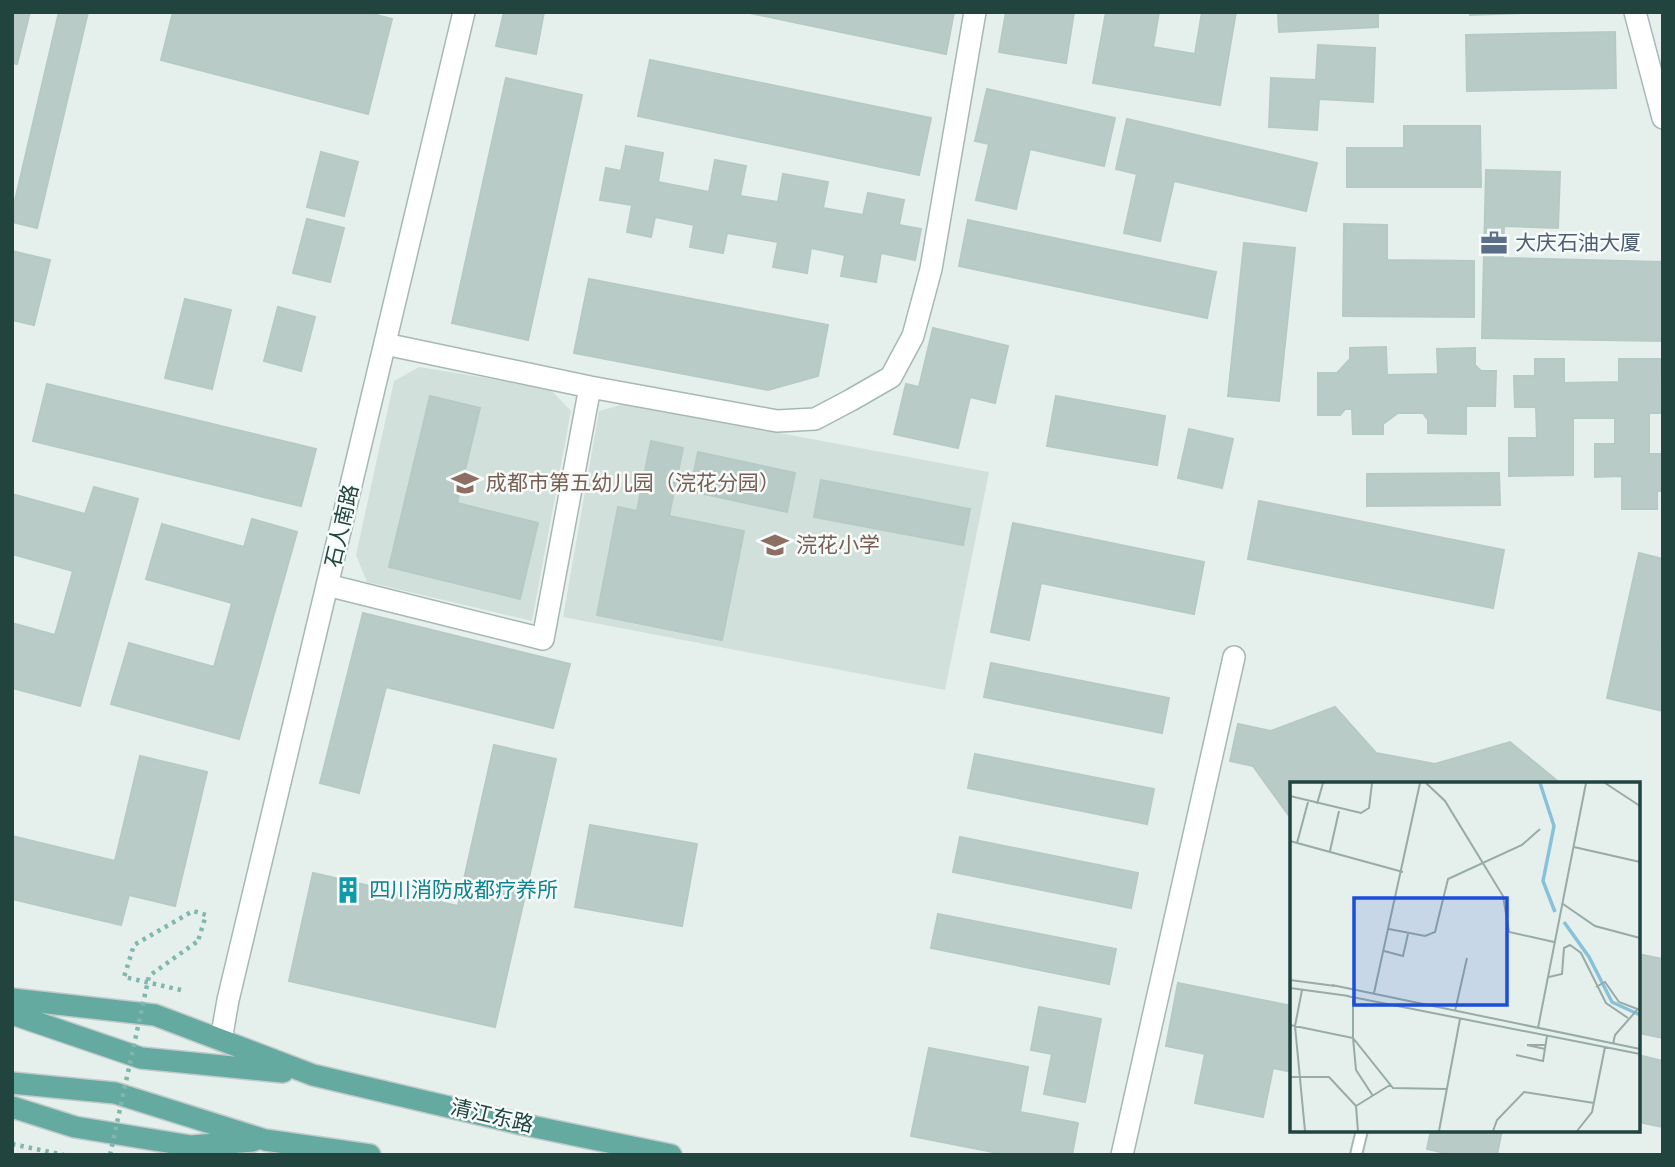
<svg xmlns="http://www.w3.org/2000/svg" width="1675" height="1167" font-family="Overpass,'Noto Sans SC',sans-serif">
<rect width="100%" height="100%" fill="#e5efec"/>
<path fill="#d2e0db" d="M419,367L549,388L571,411L532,621L367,582L356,555L394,381Z
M624,404L989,472L945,690L563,617L599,411Z"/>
<path fill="#b9cbc6" stroke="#b6cac4" stroke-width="2" d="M12,12H30L17,64L12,63Z
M59,12H88L37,228L12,222V213Z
M173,12H365L392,19L368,114L161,60Z
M504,12H544L536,54L496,46Z
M745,12H954L946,54Z
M1006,12H1074L1066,63L999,52Z
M1106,12H1159L1153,47L1195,54L1202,12H1236L1220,105L1093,83Z
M1278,12H1378V27L1279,32Z
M1470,12H1521V13L1470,15Z
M1615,32L1616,88L1467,91L1466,35Z
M1318,45L1375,48L1373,102L1319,99L1317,130L1269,127L1271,78L1316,80Z
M650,60L931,118L919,175L638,116Z
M506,78L582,95L528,340L452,323Z
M987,89L1115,118L1104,166L1030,149L1016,209L976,200L989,144L975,141Z
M1127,119L1317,163L1306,211L1174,181L1160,241L1124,233L1137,174L1116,169Z
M1404,126H1480L1481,187H1347V148H1404Z
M626,146L663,153L658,182L709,192L715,160L746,166L740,196L778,202L783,174L828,182L823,208L863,215L868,193L904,200L899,225L921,229L915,260L881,253L876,282L841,276L845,255L811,248L807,273L773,267L778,242L727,233L723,253L690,247L694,225L655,217L651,237L627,232L632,205L600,200L606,168L621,171Z
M321,152L358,162L344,216L307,207Z
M1486,170L1560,172L1558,228L1504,226L1503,258L1663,262V341L1482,338Z
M307,219L344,228L330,282L293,273Z
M968,220L1216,272L1207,318L959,266Z
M1344,224L1387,225V260L1474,261V317L1343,316Z
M1244,243L1295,248L1279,401L1228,396Z
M12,251L50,260L34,325L12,320Z
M589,279L828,325L818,376L768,390L574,353Z
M185,299L231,310L212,389L165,378Z
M278,307L315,317L301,371L264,361Z
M933,328L1008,346L995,403L970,397L958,448L894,434L906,384L919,387Z
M1386,347L1387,375L1438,374L1437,349L1475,348V365L1481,371H1496L1495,406H1466V434L1428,433V420L1423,413H1398L1383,424V434H1353L1352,409H1345L1340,415H1318V373H1337L1350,359V348Z
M1535,359H1564V383L1619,382V359H1661L1663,413H1649V454H1663V491H1657V509H1622V476L1595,477V444H1615V418H1573V475L1509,476V438H1537L1536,407H1515L1514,376H1535Z
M47,384L316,449L301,506L33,441Z
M430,396L480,408L457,503L538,523L520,599L389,567Z
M1056,396L1165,416L1157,465L1047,446Z
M1189,429L1233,439L1222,488L1178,478Z
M651,441L683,448L669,516L744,531L722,640L597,615L618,507L637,511Z
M698,452L795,473L787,512L690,491Z
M1499,473L1500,505L1367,506V474Z
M821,480L970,509L963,545L814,517Z
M94,487L138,499L80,706L12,688V623L55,635L73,571L12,554V494L85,514Z
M1259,501L1504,550L1493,608L1248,559Z
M252,519L297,532L239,739L111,704L129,643L214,667L232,603L146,579L162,524L244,547Z
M1013,523L1204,562L1194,614L1041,583L1029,640L991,632Z
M1639,553L1663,559V632L1660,646H1663V711L1607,698Z
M363,613L570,664L553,728L386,687L359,793L320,783Z
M991,663L1169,698L1162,733L984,697Z
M1335,707L1376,753L1435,764L1510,742L1561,784H1292V820L1253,766L1230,761L1238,724L1271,731Z
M494,745L556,759L495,1027L289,981L313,873L458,906Z
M975,754L1154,789L1147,824L968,788Z
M140,756L207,772L175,906L129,895L121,925L12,899V836L115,861Z
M590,825L697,844L682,926L575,907Z
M960,837L1138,873L1131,908L953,872Z
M938,914L1116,949L1109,984L931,948Z
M1638,954L1663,959V1038L1638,1033Z
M1178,983L1292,1006V1072L1273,1068L1263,1117L1195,1103L1205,1054L1166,1046Z
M1039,1007L1101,1019L1085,1102L1044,1094L1052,1054L1031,1050Z
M929,1048L1028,1067L1020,1112L1078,1123L1072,1155H1008L911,1136Z
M1638,1055L1663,1061V1127L1638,1122Z
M1431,1130H1502L1497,1155H1454L1427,1149Z"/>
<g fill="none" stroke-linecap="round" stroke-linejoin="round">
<defs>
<path id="service" d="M1356,1155L1362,1130"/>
<path id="minor" d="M1635,12L1663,118
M385,344L590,387L777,421L815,419L851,400L891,377L913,336L931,269L975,12
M327,585L543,639L590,387
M221,1040L228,1000L464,12
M1122,1155L1234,657"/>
<path id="primary" d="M12,999L155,1015L313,1075L521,1124L671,1155
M12,1014L141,1058L283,1072
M12,1083L115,1093L265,1140L370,1155
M12,1107L75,1127L191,1146L253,1141"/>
</defs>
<use href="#service" stroke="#a6b8b5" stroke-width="14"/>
<use href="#minor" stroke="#a6b8b5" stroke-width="24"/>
<use href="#primary" stroke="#c1cbc9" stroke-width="24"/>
<path stroke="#82b7ad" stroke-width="4.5" stroke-dasharray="3.5 5" stroke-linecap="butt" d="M181,990L124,977L134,945L193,911L206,915L198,941
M12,1144L64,1155"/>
<use href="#service" stroke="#fff" stroke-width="10"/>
<use href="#minor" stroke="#fff" stroke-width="21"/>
<use href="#primary" stroke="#64aaa1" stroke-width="21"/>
<path stroke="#82b7ad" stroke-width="4.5" stroke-dasharray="3.5 5" stroke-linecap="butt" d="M110,1155L149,976L198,941"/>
</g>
<defs>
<symbol id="office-bare" viewBox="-9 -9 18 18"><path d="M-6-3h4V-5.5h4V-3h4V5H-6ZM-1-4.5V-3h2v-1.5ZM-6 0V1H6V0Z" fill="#5c6f8a" stroke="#f6fbf9" stroke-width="2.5" paint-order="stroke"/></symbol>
<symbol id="school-bare" viewBox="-9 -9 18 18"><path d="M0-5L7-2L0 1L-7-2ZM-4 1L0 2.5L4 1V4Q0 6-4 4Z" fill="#8d6e63" stroke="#f6fbf9" stroke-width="2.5" paint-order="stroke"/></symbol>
<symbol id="building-bare" viewBox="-9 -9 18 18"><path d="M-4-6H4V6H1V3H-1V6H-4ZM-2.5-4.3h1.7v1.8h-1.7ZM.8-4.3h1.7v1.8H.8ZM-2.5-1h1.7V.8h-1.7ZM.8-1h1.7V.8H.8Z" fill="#0f9aa8" stroke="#f6fbf9" stroke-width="2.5" paint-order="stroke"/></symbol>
</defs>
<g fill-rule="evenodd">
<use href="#office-bare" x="1475" y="224" width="38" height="38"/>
<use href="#school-bare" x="446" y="464" width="38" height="38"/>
<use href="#school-bare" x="756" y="526" width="38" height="38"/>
<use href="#building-bare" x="329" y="871" width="38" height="38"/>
</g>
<g text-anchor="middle" stroke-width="5" stroke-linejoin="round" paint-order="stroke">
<g font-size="21" fill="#4e5e75" stroke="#f6fbf9" text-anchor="start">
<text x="1515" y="250">大庆石油大厦</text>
</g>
<g font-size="21" fill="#785e54" stroke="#f6fbf9" text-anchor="start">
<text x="486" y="490">成都市第五幼儿园（浣花分园）</text>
<text x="796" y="552">浣花小学</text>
</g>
<g font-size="21" fill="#21443f" stroke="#f6fbf9">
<text transform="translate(342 526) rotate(-77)" y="7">石人南路</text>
<text transform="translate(492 1116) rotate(13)" y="7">清江东路</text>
</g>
<g font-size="21" fill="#0d838f" stroke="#f6fbf9" text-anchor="start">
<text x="369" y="897">四川消防成都疗养所</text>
</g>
</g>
<g transform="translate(1290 782)">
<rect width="350" height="350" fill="#e5efec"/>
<path fill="none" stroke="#87c2da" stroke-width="3.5" d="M250,1L264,44L253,99L265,130M274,140L299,175L322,220L350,233"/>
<path fill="none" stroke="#97aba7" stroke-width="2" d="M136,1L155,19L213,114L219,150L264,160M315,1L350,24M0,14L71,31L79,26L82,1M27,22L33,1M0,59L113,90M7,61L18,20M284,65L350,80M40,69L49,29M273,122L305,144L350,156M99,147L135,154L145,150L158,97L232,63L250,47M94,169L113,174L118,152M259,195L272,192L274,166L280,163L291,171L316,221L338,236M0,198L45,204M42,203L350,267M306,205L315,200L329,220L350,228M0,206L59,214M12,208L5,244L15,349M84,211L130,1M57,214L350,272M63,217V256L103,306L157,307M165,229L177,176M0,243L63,256L66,288L83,314M248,246L296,1M323,262L325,253L347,228M255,267L237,263H256M226,273L253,279L257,254M0,295H39L66,324L68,349M66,324L100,303M149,349L170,237M203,349L207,338L234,310L304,321M287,349L302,330L315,265"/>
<path fill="#1d4ed8" fill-opacity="0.15" stroke="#1d4ed8" stroke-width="3.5" d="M64,116H217V223H64Z"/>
<rect width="350" height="350" fill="none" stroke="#21443f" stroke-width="3.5"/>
</g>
<rect width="1675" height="1167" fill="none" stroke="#21443f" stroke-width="28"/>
</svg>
